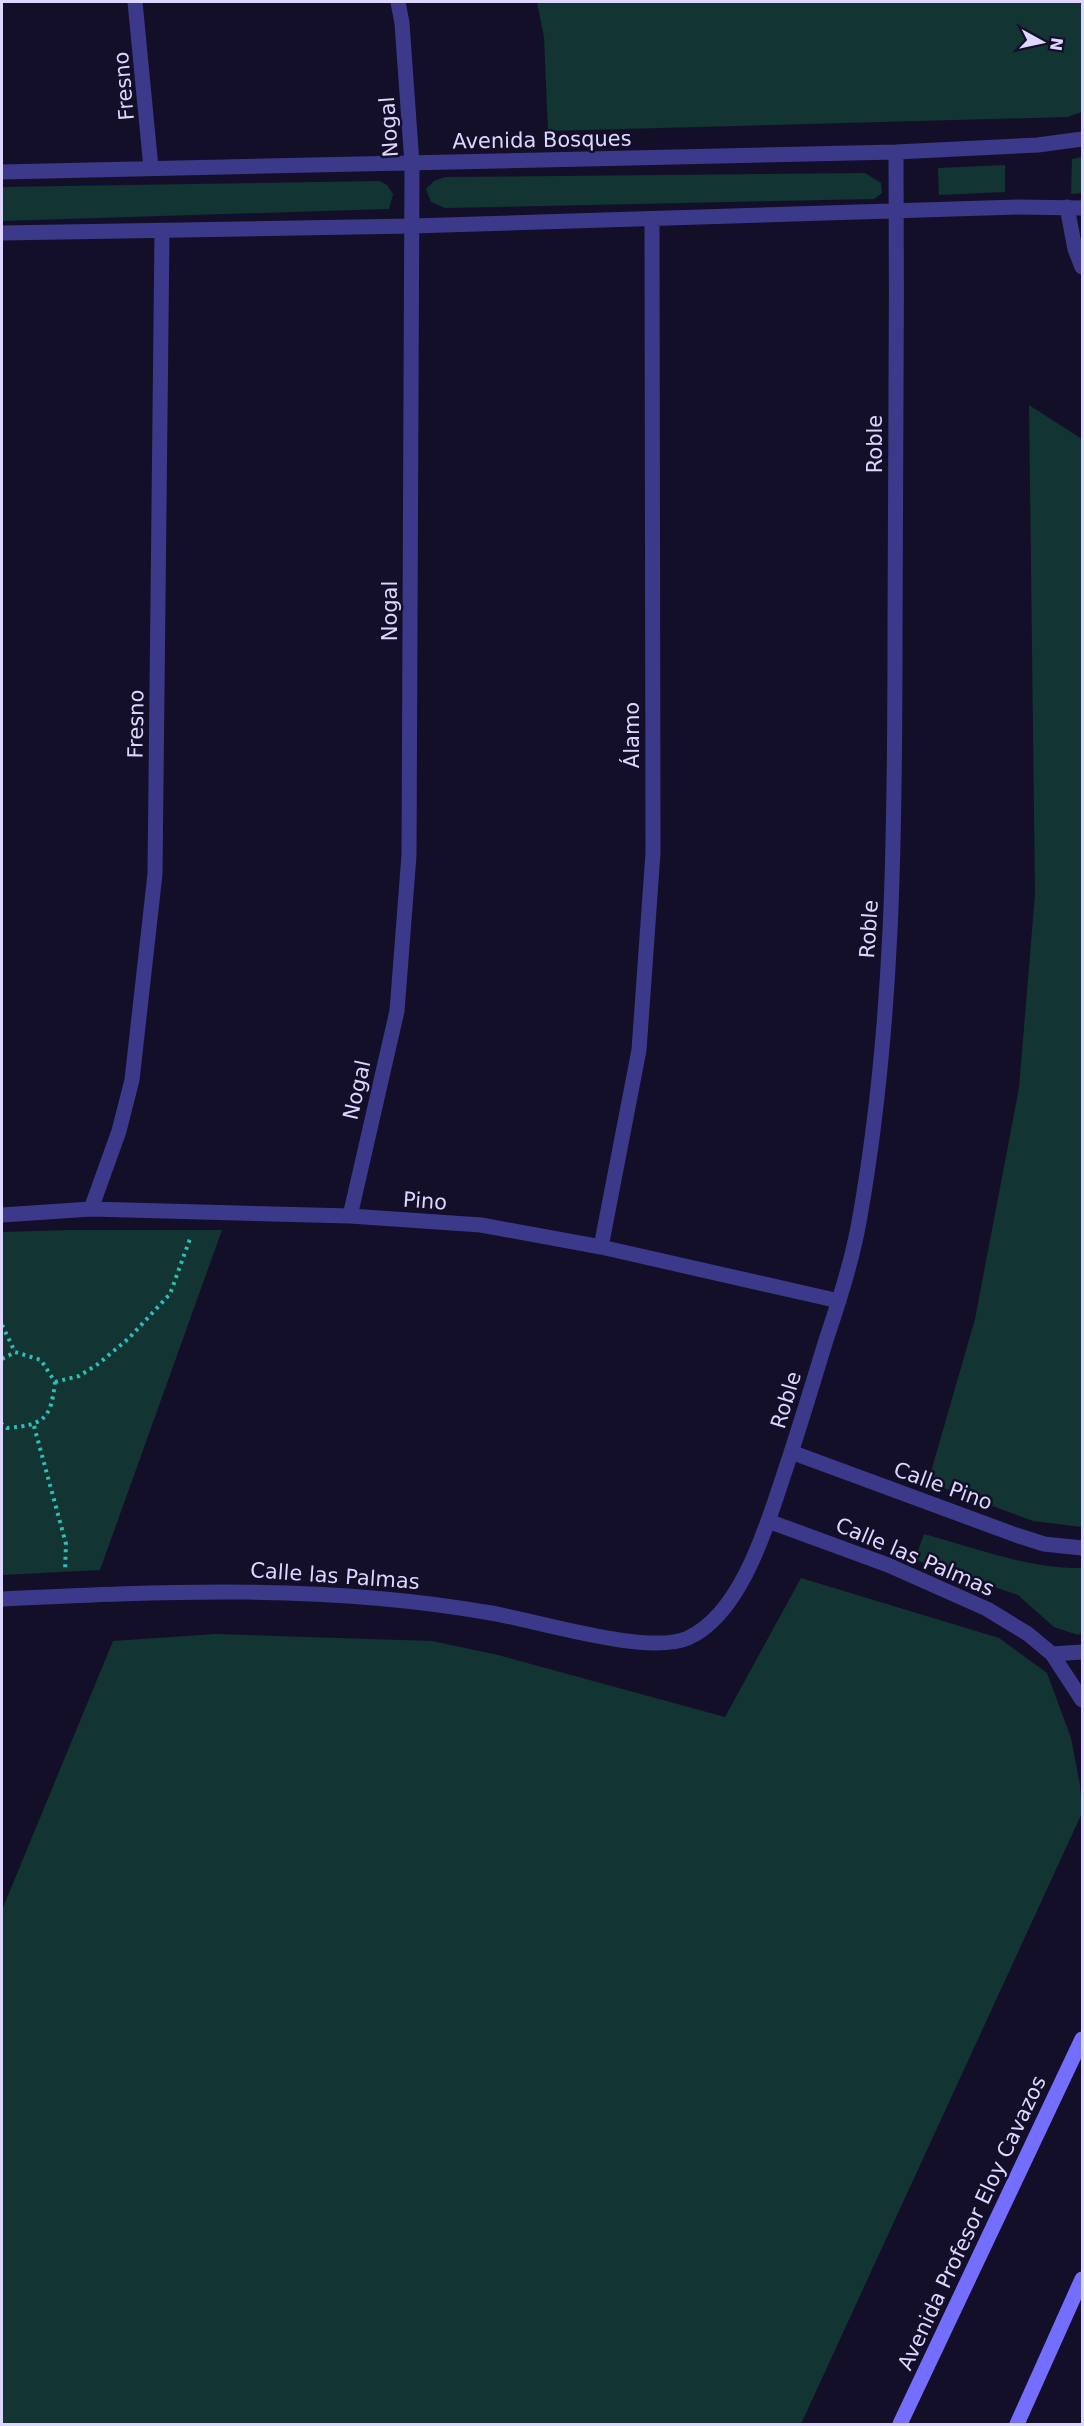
<svg xmlns="http://www.w3.org/2000/svg" width="1084" height="2426" font-family="'DejaVu Sans',sans-serif">
<rect width="100%" height="100%" fill="#140f29"/>
<path fill="#123433" d="M537,2H1082V112L1067,117L548,131L544,37Z
M1082,157V193L1071,194L1072,159Z
M1005,165V192L939,195L938,168Z
M865,173L881,183L882,193L874,199L445,208L431,202L426,189L434,181L445,177Z
M379,181L387,185L393,194L389,209L2,221V187Z
M1029,405L1082,439V1527L1033,1521L928,1482L975,1319L1019,1088L1035,894Z
M70,1230H222L100,1570L2,1575V1232Z
M924,1534C976,1548 1029,1569 1082,1568V1633L1078,1635L1054,1627L1018,1595L915,1560Z
M801,1578L999,1638L1047,1673L1071,1738L1080,1785L1082,1813L801,2424H2V1910L113,1641L215,1634L432,1641L498,1655L725,1717Z"/>
<g fill="none" stroke-linecap="round" stroke-linejoin="round">
<path stroke="#2bbfb8" stroke-width="4" stroke-dasharray="3 4.5" stroke-linecap="butt" d="M2,1325L15,1352
M2,1359L15,1352L41,1360L55,1382C51,1419 44,1425 7,1428L2,1424
M55,1382L79,1376L98,1364L128,1339L170,1294L191,1236
M34,1426L66,1544L65,1571"/>
<path stroke="#3d398a" stroke-width="15" d="M1067,207L1075,249L1082,267"/>
<path stroke="#3d398a" stroke-width="15" d="M135,2L151,168
M2,172L896,152L1038,145L1082,139
M2,233L412,226L1018,207L1082,208
M91,1209L119,1131L132,1080L155,874L162,232
M2,1215L91,1209L350,1216L481,1225L601,1247L839,1301
M350,1216L397,1011L409,855L412,164L402,23L398,2
M601,1247L639,1050L653,853L652,219
M791,1452L1016,1535L1044,1544L1082,1548
M768,1521L888,1565L987,1609L1028,1634L1052,1654L1082,1700
M2,1599C168,1591 326,1584 491,1613C538,1621 648,1656 688,1638C743,1613 768,1521 786,1468C800,1426 813,1383 826,1340C839,1302 852,1262 859,1222C894,1028 895,829 895,632C896,472 897,312 896,152
M1052,1654L1082,1652"/>
<path stroke="#746eff" stroke-width="15" d="M900,2424L1082,2039
M1017,2424L1082,2279"/>
</g>
<g text-anchor="middle" stroke-width="5" stroke-linejoin="round" paint-order="stroke">
<g font-size="21" fill="#ddd7ff" stroke="#140f29">
<text transform="translate(124 86) rotate(-95)" y="7">Fresno</text>
<text transform="translate(389 127) rotate(-94)" y="7">Nogal</text>
<text transform="translate(542 140) rotate(-1)" y="7">Avenida Bosques</text>
<text transform="translate(875 444) rotate(-90)" y="7">Roble</text>
<text transform="translate(390 611) rotate(-90)" y="7">Nogal</text>
<text transform="translate(136 724) rotate(-89)" y="7">Fresno</text>
<text transform="translate(632 735) rotate(-90)" y="7">Álamo</text>
<text transform="translate(869 929) rotate(-86)" y="7">Roble</text>
<text transform="translate(357 1090) rotate(-77)" y="7">Nogal</text>
<text transform="translate(425 1201) rotate(4)" y="7">Pino</text>
<text transform="translate(786 1400) rotate(-73)" y="7">Roble</text>
<text transform="translate(943 1486) rotate(20)" y="7">Calle Pino</text>
<text transform="translate(915 1557) rotate(23)" y="7">Calle las Palmas</text>
<text transform="translate(335 1576) rotate(4)" y="7">Calle las Palmas</text>
<text transform="translate(972 2223) rotate(-65)" y="7">Avenida Profesor Eloy Cavazos</text>
</g>
</g>
<rect width="1084" height="2426" fill="none" stroke="#ddd7ff" stroke-width="6"/>
<g transform="translate(1042 42) rotate(98)" stroke="#140f29" stroke-width="4.5" paint-order="stroke">
<path d="M0-4.5L10 22L0 15L-10 22Z" fill="#ddd7ff"/>
<text y="-9" font-size="16" font-weight="bold" text-anchor="middle" fill="#ddd7ff">N</text>
</g>
</svg>
